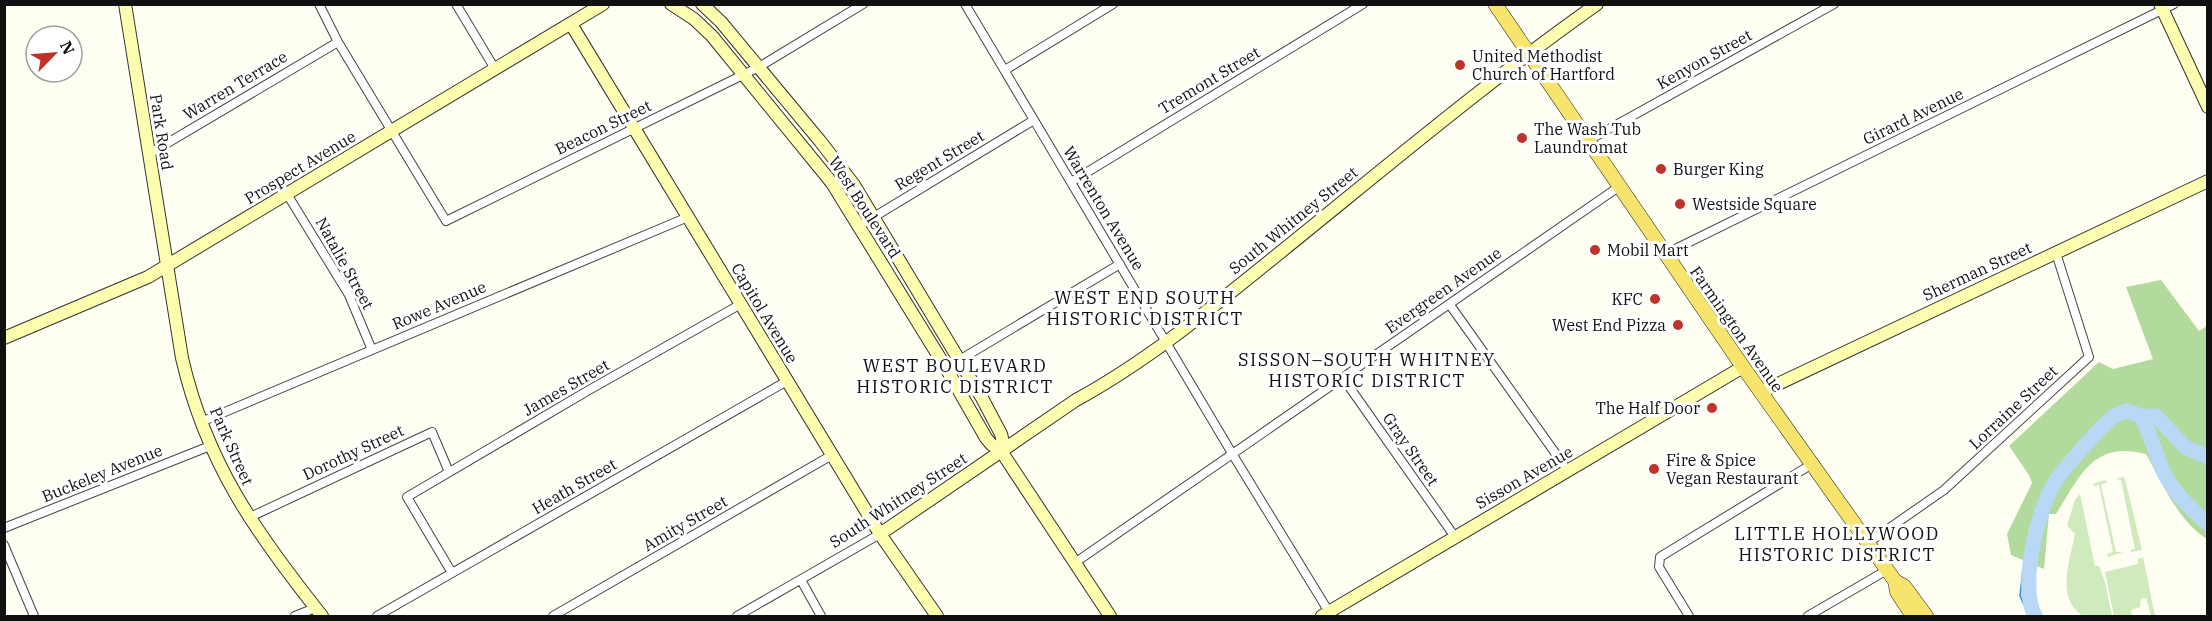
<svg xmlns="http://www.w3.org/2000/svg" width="2212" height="621" font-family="'IBM Plex Serif',serif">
<rect width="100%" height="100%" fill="#fffef3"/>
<path fill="#cfeabc" d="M2123,477L2125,479L2142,550L2131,552V550L2135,549L2121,480L2115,479Z
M2105,480L2107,482L2101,485L2116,552H2123L2108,557L2107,554L2113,552L2099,485L2094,486L2093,484Z
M2080,494L2095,566H2099L2105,582L2112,616H2083C2055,598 2070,561 2075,534L2067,525L2075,500Z
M2143,557L2155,616H2151L2146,598L2141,599L2140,607L2131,610L2132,616H2114L2105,572L2138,564V559Z"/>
<path fill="#b1da9c" d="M2161,280L2199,331L2207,326V539C2178,521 2163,484 2146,454C2093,440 2080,476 2056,514H2049L2044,569L2011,555L2007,534L2032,483L2029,475L2009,446L2099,362L2113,369L2153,359L2126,287Z"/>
<path fill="#b8d8f6" stroke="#4085cc" stroke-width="1.5" d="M2023,569L2034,573C2033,588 2035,604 2042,616H2029L2020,596Z"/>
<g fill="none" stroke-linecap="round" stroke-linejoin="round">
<path stroke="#b8d8f6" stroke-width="15" d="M2141,416H2156L2185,447L2208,457
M2035,616C2019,587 2037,510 2055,482C2063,469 2103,424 2114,416C2118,414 2123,412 2127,411L2141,416C2150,433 2155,451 2162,469C2172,491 2190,508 2208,524"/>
<defs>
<path id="street" d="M319,4L338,42L446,221L759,67L863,4
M456,4L495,69
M965,4L1233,455L1329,612
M1005,70L1113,4
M1589,140L1834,4
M149,154L338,42
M1071,182L1363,4
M287,194L349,295L372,350
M859,226L1034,120
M1665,254L2174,4
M1450,305L1568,471
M946,368L1120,264
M1343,378L1455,537
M201,422L688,217
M248,518L432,432L449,472
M4,528L210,446
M1868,543L1944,490L2089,357L2056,253
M4,545L34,616
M1076,562L1620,186
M452,573L407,497L589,390L741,304
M801,580L821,616
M295,616L315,608
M377,616L787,381
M553,616L832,455
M737,616L880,534
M1689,616L1659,567L1660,557L1812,464
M1808,616L1887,570"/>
<path id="secondary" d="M125,4L182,358C206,463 256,533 322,616
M671,4L694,19L712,36L832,183L946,368L986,438L991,444L1001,451L1110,616
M702,4L721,22L820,141L854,185L982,398L1001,434L1003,442L1001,451
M2160,4L2208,107
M571,24L880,534L937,616
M4,338L148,277L603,4
M1761,392L2208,181
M880,534L1076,400C1151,359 1216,304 1282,251C1386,167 1488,81 1597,4
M1322,616L1743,367"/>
<path id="primary" d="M1495,4L1743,367L1895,581L1897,592L1913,616
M1895,581L1904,586L1926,616"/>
</defs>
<use href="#street" stroke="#434343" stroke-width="10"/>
<use href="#secondary" stroke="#323232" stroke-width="14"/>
<use href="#primary" stroke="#212121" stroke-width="15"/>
<use href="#street" stroke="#fff" stroke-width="8"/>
<use href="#secondary" stroke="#fdfdb0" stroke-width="12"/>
<use href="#primary" stroke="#f6e46c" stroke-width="14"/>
</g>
<g fill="#bf3229" stroke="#fff" stroke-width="2">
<circle cx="1460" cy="65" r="6"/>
<circle cx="1522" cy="138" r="6"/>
<circle cx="1661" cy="169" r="6"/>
<circle cx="1680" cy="204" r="6"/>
<circle cx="1595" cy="250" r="6"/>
<circle cx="1655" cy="299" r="6"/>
<circle cx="1678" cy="325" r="6"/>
<circle cx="1712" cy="408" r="6"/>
<circle cx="1654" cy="469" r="6"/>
</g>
<g text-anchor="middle" stroke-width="6" stroke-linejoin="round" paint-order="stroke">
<g font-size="16" fill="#101010" stroke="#fff" text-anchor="start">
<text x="1472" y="62">United Methodist<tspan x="1472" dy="18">Church of Hartford</tspan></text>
<text x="1534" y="135">The Wash Tub<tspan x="1534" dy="18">Laundromat</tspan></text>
<text x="1673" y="175">Burger King</text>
<text x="1692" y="210">Westside Square</text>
<text x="1607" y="256">Mobil Mart</text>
<text x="1643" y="305" text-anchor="end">KFC</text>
<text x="1666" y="331" text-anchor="end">West End Pizza</text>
<text x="1700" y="414" text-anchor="end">The Half Door</text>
<text x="1666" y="466">Fire &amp; Spice<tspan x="1666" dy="18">Vegan Restaurant</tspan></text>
</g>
<g font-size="16" fill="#101010" stroke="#fff">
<text transform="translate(1704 59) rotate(-29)" y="6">Kenyon Street</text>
<text transform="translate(1209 80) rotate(-31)" y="6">Tremont Street</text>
<text transform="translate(235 85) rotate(-31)" y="6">Warren Terrace</text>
<text transform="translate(1913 116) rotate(-26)" y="6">Girard Avenue</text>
<text transform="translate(603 127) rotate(-26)" y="6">Beacon Street</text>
<text transform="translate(162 132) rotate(81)" y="6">Park Road</text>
<text transform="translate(939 160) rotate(-31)" y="6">Regent Street</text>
<text transform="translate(300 167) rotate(-31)" y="6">Prospect Avenue</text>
<text transform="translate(865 207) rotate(57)" y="6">West Boulevard</text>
<text transform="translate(1104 208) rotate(59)" y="6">Warrenton Avenue</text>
<text transform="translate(1293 220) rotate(-39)" y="6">South Whitney Street</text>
<text transform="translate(345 263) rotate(61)" y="6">Natalie Street</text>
<text transform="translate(1977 271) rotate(-25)" y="6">Sherman Street</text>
<text transform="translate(1443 290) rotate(-35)" y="6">Evergreen Avenue</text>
<text transform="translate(439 305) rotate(-23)" y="6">Rowe Avenue</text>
<text transform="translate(765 313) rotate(59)" y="6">Capitol Avenue</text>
<text transform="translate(1737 329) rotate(55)" y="6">Farmington Avenue</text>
<text transform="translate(566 387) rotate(-30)" y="6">James Street</text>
<text transform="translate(2013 407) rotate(-43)" y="6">Lorraine Street</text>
<text transform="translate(232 446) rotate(66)" y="6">Park Street</text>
<text transform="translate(1411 449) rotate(55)" y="6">Gray Street</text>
<text transform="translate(353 452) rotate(-25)" y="6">Dorothy Street</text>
<text transform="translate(102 473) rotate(-22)" y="6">Buckeley Avenue</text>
<text transform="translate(1524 477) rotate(-30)" y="6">Sisson Avenue</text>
<text transform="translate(574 486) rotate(-30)" y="6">Heath Street</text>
<text transform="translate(898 500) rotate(-33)" y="6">South Whitney Street</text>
<text transform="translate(685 523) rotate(-30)" y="6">Amity Street</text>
</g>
<g font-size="18" letter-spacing="1.5" fill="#101010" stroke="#fff">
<text x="1145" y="304">WEST END SOUTH<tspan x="1145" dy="21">HISTORIC DISTRICT</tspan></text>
<text x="1367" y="366">SISSON–SOUTH WHITNEY<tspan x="1367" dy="21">HISTORIC DISTRICT</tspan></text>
<text x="955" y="372">WEST BOULEVARD<tspan x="955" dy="21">HISTORIC DISTRICT</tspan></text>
<text x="1837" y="540">LITTLE HOLLYWOOD<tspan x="1837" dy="21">HISTORIC DISTRICT</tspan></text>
</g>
</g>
<rect width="2212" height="621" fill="none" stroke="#101010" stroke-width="12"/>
<g transform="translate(54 54) rotate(65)"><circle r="28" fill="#ffffff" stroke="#9f9f9f" stroke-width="1.5"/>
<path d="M0-4.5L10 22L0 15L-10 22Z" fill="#bf3229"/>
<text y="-9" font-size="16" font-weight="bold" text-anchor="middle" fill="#101010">N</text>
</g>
</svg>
